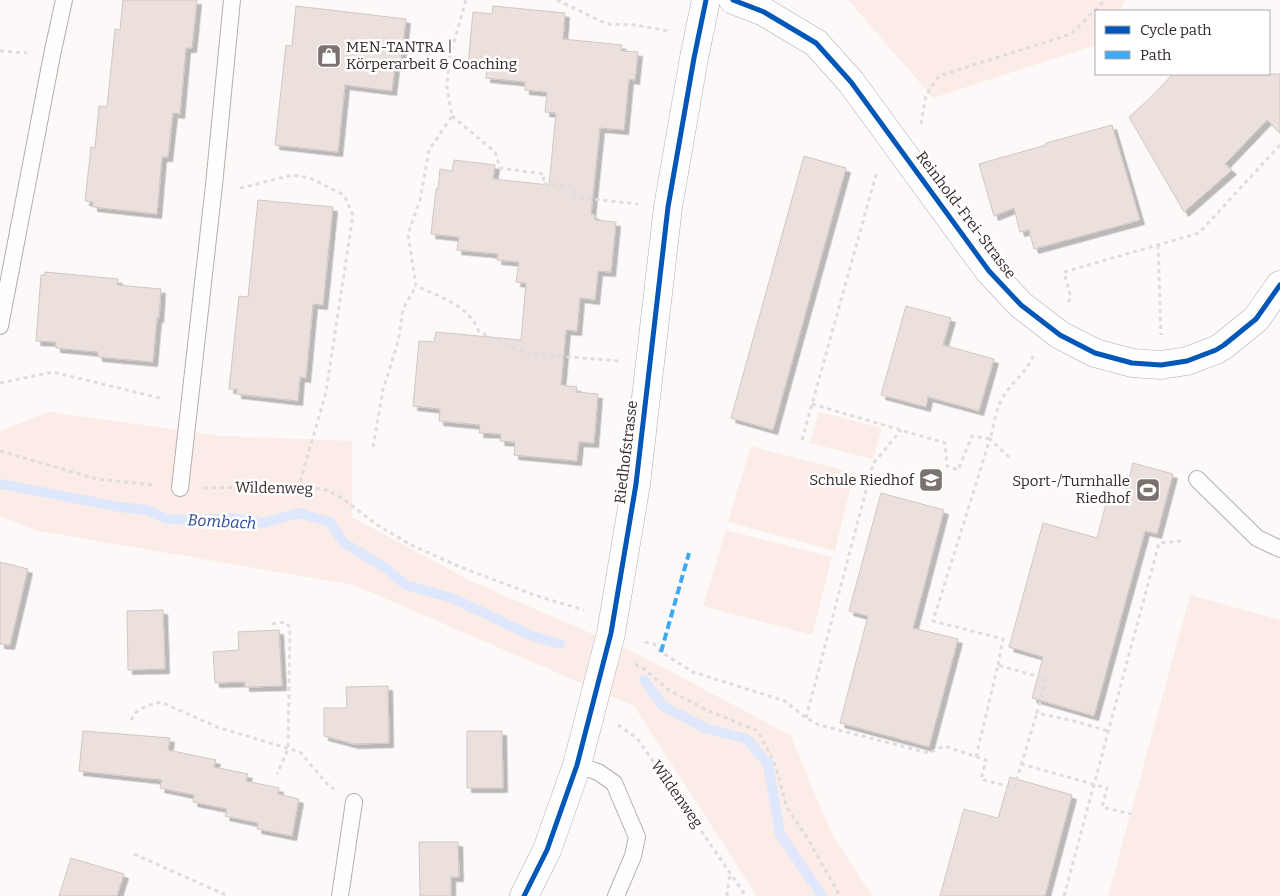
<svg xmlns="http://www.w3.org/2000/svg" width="1280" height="896" font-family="Bitter,serif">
<defs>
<filter id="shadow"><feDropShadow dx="4.5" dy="4.5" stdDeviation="0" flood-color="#0004"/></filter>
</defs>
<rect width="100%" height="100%" fill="#fdf9f9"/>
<path fill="#fcece8" d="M848,0H1125L1120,11H1096V45L933,98Z
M49,412L223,436L352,441V517L473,582L634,652L790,735L832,834L872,896H757L634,706L354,585L39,531L0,516V431Z
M819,412L882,428L873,459L810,443Z
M751,446L854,473L835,551L728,522Z
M726,530L832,557L812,635L703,606Z
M1190,595L1280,620V896H1108Z"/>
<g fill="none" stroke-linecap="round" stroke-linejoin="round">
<path stroke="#dee7fc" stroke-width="10" d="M0,484L120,507L146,510L167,519L192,520L233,518L264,523L299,513L330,522L344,543L384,567L406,585L452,598L532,636L560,644
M644,680L663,706L705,728L747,739L768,764L780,834L822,896"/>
</g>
<path fill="#ece0dd" stroke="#cec7c6" filter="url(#shadow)" d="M123,0H197L192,48H186L180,114L173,113L168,157H162L157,214L93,207V202L85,201L91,147L95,148L99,106L107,107L115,29L120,30Z
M296,6L406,19L400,67L395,66L392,91L345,85L338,152L275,145L286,45L292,46Z
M493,6L565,13L563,39L622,45L621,51L638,52L635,80L629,79L624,130L600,128L591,214L595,215V220L616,222L611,272L598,271L595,300L580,298L577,331L566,330L561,385L577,387L576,392L598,394L594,443L579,442L577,461L514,455L515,442L500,441L501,434L479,433L480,425L439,421L440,409L413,406L419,341L434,342L436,332L521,340L526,283L516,282L519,262L497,260L498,254L457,250L459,237L431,234L436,189H438L440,169L452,171L454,160L495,165L493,179L549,185L556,113L545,112L547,92L525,90V82L486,78L487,66L468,65L473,12L492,14Z
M1173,74H1280V133L1267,120L1225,164L1232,170L1184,212L1129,117L1150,98Z
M1112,125L1140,220L1034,249L1029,230L1020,232L1014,208L994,216L979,164L1046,145V143Z
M804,156L846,168L773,430L731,418Z
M258,200L333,207L323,305L313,304L306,378L300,377L298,401L237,394V389H229L239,296L248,297Z
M45,272L118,279L117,285L161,289L159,318H157L153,362L98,357V352L56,348V342L36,341L41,275H45Z
M906,306L951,318L943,345L994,359L979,411L928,397L926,407L881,395Z
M1133,463L1173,474L1157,534L1145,531L1094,716L1032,698L1043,657L1009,647L1043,523L1097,538L1108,496L1119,500L1120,494L1125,495Z
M881,493L944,510L913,628L958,639L929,747L840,723L868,616L849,611Z
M0,562L28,569L10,645L0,644Z
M163,610L165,669L128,670L127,611Z
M279,630L282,686L245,687V682L215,683L213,652L239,650L238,632Z
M388,686L389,743L354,744L324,736V708H347L346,687Z
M83,731L170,738L168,750L216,760L214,767L248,774L246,781L279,788L278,794L299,799L292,836L257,829L258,823L225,816L227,809L193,802L194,795L160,788L162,780L79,771Z
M467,731H502L503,788H467Z
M1010,777L1072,795L1045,896H940L964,809L998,818Z
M419,842H458L459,877H451V896H420Z
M71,858L124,874L117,896H59Z"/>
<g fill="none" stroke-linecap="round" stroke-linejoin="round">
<defs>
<path id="lane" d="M0,326L52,55L64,0
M1197,479L1257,538L1280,549
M180,488L214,185L232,0
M577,765L598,772L614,783L637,837L633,856L616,896
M340,896L354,802"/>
<path id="street" d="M733,0L764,12L816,43L851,82L989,271L1021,305L1060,335L1095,353L1132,363L1161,365L1187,361L1216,350L1224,345L1256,319L1280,285
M524,896L547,850L577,765L611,633L636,484L668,207L694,58L706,0"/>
</defs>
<use href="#lane" stroke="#b4adab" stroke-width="18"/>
<use href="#street" stroke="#b4adab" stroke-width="29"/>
<path stroke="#dedcdc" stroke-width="3" stroke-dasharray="4 4" stroke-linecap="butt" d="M466,0L449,59L447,87L452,116L429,150L420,200L408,234L416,286C439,296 470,306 479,332L527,353L618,361
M557,0L607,24L636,25L668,31
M0,51L27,53
M452,116L495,152L500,168L544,174L543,184L574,186L573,197L638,204
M921,124L926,95L939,76L1071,34L1105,0
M240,188L293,175L310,178L344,195L353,215L326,392L299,486
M1158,245L1161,335
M1068,302L1071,298L1064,272L1199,233L1280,145
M0,383L53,372L164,399
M812,404L945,443L947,466L958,470L972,436L990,439C994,426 996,408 1003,397C1012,382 1026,373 1033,356
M802,440L877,171
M373,447L383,390L398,342L403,309L416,286
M0,451L97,479L155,485
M204,488L299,486L327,490L342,498L377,525L413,546L463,568L537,596L584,610
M272,624L285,622L290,627L288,749L277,774
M645,642L654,644L661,652L693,672L785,701L806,718L819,725L917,750L929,753L944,746L986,760L981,779L1014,788L1037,713
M635,664L644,669L670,691L707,710L758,731L775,764L787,808L808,839L840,896
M998,665L1003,639L933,621L990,439L1010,458
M806,718L873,464L901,430
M131,720L135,713L146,706L161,702L217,727L300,752L329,786L334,789
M618,725L637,738L746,896
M976,757L998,665L1046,679L1037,713L1074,721L1108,731
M1021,764L1107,788L1102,807L1131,814
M134,854L228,896
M727,896L730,872
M1064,896L1159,543L1181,541"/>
<use href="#lane" stroke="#fffefe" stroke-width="16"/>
<use href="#street" stroke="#fffefe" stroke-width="28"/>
<path stroke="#3fa9f5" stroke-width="4" stroke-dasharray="8 4" stroke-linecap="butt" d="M661,652L689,553"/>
<defs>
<path id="cycleway" d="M733,0L764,12L816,43L851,82L989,271L1021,305L1060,335L1095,353L1132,363L1161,365L1187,361L1216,350L1224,345L1256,319L1280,285
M524,896L547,850L577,765L611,633L636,484L668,207L694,58L706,0"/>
</defs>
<use href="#cycleway" stroke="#fff" stroke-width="8"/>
<use href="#cycleway" stroke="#0057b8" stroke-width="5"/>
</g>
<defs>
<symbol id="shop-square" viewBox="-11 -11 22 22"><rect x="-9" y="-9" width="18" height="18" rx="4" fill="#7b7270" stroke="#fff"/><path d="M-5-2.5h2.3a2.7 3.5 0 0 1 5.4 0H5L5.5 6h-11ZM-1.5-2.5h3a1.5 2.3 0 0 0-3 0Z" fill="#fff"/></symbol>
<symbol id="school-square" viewBox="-11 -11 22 22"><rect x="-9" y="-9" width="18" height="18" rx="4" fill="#7b7270" stroke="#fff"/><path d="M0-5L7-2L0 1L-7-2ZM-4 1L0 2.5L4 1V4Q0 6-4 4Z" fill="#fff"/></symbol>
<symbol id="stadium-square" viewBox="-11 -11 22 22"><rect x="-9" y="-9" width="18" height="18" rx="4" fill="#7b7270" stroke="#fff"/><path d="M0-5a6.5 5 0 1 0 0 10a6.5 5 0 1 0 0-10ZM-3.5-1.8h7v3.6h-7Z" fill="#fff"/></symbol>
</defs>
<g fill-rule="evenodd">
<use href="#shop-square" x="315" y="42" width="28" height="28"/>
<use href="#school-square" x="917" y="466" width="28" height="28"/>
<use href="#stadium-square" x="1134" y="476" width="28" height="28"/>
</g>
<g text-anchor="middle" stroke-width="5" stroke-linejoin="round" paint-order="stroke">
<g font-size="15" fill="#352927" stroke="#fff" text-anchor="end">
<text x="346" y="52" text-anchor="start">MEN-TANTRA |<tspan x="346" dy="17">Körperarbeit &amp; Coaching</tspan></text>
<text x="914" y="485">Schule Riedhof</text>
<text x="1130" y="486">Sport-/Turnhalle<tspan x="1130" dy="17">Riedhof</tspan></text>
</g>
<g font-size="15" fill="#352927" stroke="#fff">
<text transform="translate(966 215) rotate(53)" y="5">Reinhold-Frei-Strasse</text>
<text transform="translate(626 452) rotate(-83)" y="5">Riedhofstrasse</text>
<text transform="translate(274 488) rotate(1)" y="5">Wildenweg</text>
<text transform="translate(677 794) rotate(55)" y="5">Wildenweg</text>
</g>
<g font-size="16" font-style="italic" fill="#2b499e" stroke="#fff">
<text transform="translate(222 521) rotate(3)" y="6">Bombach</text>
</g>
</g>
<rect x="1095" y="10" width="175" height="65" fill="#ffffff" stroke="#aea9a9"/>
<rect x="1105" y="26" width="25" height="8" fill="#0057b8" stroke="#aea9a9"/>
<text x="1140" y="35" font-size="15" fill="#352927">Cycle path</text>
<rect x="1105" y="51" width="25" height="8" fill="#3fa9f5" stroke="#aea9a9"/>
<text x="1140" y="60" font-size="15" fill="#352927">Path</text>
</svg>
